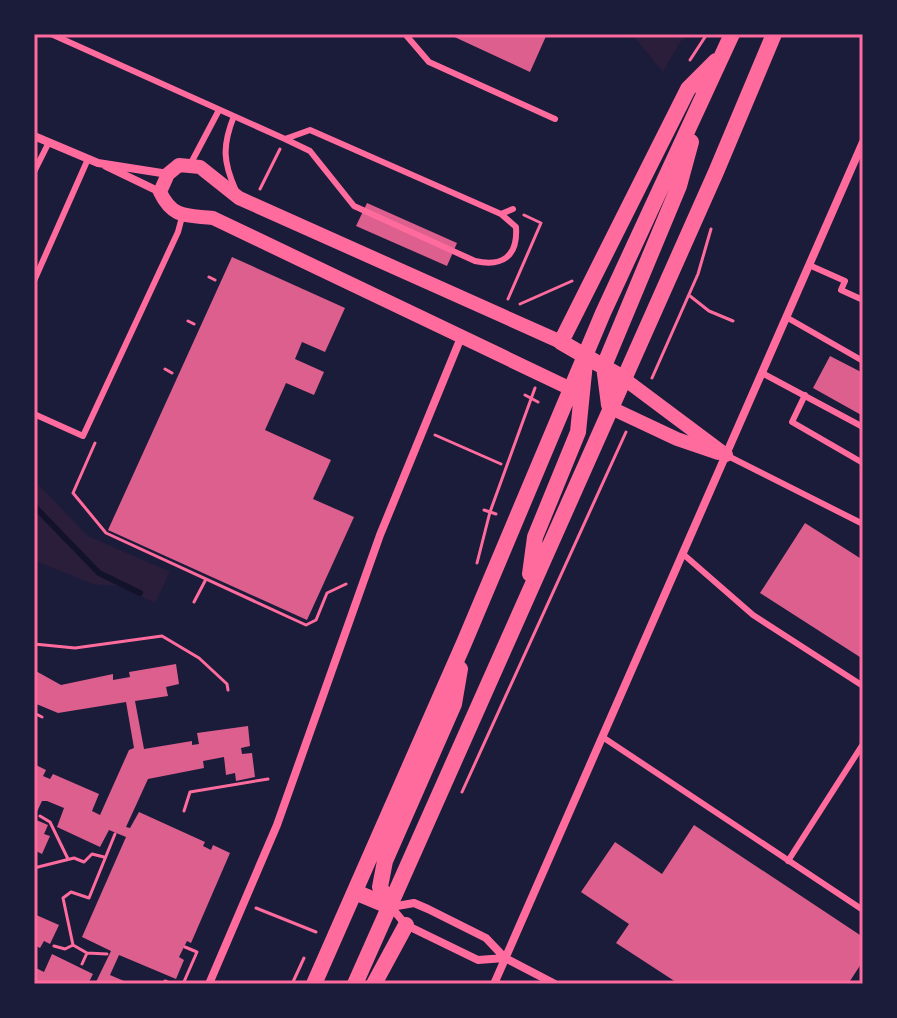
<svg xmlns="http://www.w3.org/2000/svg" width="897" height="1018" font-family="'PT Sans',sans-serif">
<rect width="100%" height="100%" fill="#1b1b3a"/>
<path fill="#2a1e3b" d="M636,34H690L680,42L663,72L635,38Z
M34,480L88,536L170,572L155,603L121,586L92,584L34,560Z"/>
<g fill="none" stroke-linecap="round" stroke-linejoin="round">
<path stroke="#12122b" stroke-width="6" d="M34,506L99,573L140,593"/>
</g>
<path fill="#dd5f8e" d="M448,34H547L530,72Z
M367,203L457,243L447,266L356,226Z
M232,257L345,308L325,352L302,342L295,359L324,372L314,395L286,383L265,430L331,460L313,499L354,517L307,620L108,530Z
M830,356L863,373V416L813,388Z
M805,523L863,560V659L760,593Z
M176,664L179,684L166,687L168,696L135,701L144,749L192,741V745L199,744L197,733L248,726L250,746L241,748L242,754L252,753L255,777L236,781L235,773L226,775L224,757L203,761L204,768L148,779L126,827L130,828L139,812L205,842L203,846L211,850L213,845L230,853L191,943L187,941L179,957L184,960L176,979L119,955L110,975L131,984H95L111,951L82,937L126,837L109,830L100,847L57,827L64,808L47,801H42L34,818V764L46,770L43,776L50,779L53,774L99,794L92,811L100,815L129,750L134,748L126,702L58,713L34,703V670L61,685L113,674V680L130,677L129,672Z
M34,819L48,825L44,834L50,836L42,854L34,850Z
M694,825L863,937V961L848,984H679L616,943L629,924L581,892L615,842L662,874Z
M34,914L59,925L50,944L44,941L40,948L34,945Z
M52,954L93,974L88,984H34V967L44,972Z"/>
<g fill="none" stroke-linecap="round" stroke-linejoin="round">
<path stroke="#ff6b9d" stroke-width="3" d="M690,60L707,34
M260,189L280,149
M209,277L215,280
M690,296L709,311L733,321
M508,299L541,223L524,215
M520,304L572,281
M188,321L194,324
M165,369L172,373
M652,378L698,274L711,229
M525,395L538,402
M435,435L501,464
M95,443L73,493L106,533L306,625L316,620L327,593L346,584
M484,510L496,514
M477,563L490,512L535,388
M194,602L205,581
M34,644L75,648L162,636L199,658L227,684L228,690
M34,713L42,717
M462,792L626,432
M184,811L190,792L268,779
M40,816L50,822L68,859
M34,868L74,858L84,862L92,854L104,857
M256,908L316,932
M54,946L65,949L73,945
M107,954L87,953L73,945L63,898L71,892L89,898L115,834
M82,964L87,953
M163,984L165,981L172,984
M183,984L197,952L185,947
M292,984L304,958"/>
<path stroke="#ff6b9d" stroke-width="6" d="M51,34L285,139L310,130L501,214L513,209
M405,34L429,62L555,119
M234,116C222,146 223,162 236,191
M285,139L310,151L354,206L475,261C502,267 518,257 516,227L501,214
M191,163L219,110
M34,172L49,142
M809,265L845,281L841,290L863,300
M34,281L88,159
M786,317L863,361
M762,373L863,427
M805,395L792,422L863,463
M34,414L83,436L178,232L182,217
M726,455L863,524
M683,554L753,615L863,686
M604,738L863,910
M788,861L863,744"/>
<path stroke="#ff6b9d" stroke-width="8" d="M34,136L98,163L168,174
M106,166L160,192
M505,958L478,960L406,925L391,907L414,903L428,909L486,938L505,958L555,984
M209,984L277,825L380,535L462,335
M494,984L863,142"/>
<path stroke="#ff6b9d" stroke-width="14" d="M561,342L239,198L200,167L179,165L168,174L160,192C173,219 187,215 213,218L571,389
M623,378L726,455
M609,407L677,439L718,453"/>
<path stroke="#ff6b9d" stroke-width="16" d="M623,378L561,342L688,89L716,61
M609,405L604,366L679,186L691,142
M530,574L535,537L578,432L585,363
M355,892L391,907
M391,907L380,887L385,861L454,704L460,669
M314,984L464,643L603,313L732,34
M355,984L716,172L774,34
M374,984L406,925"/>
</g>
<rect width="897" height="1018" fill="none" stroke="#1b1b3a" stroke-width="72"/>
<rect x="36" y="36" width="825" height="946" fill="none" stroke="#ff6b9d" stroke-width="3"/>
</svg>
